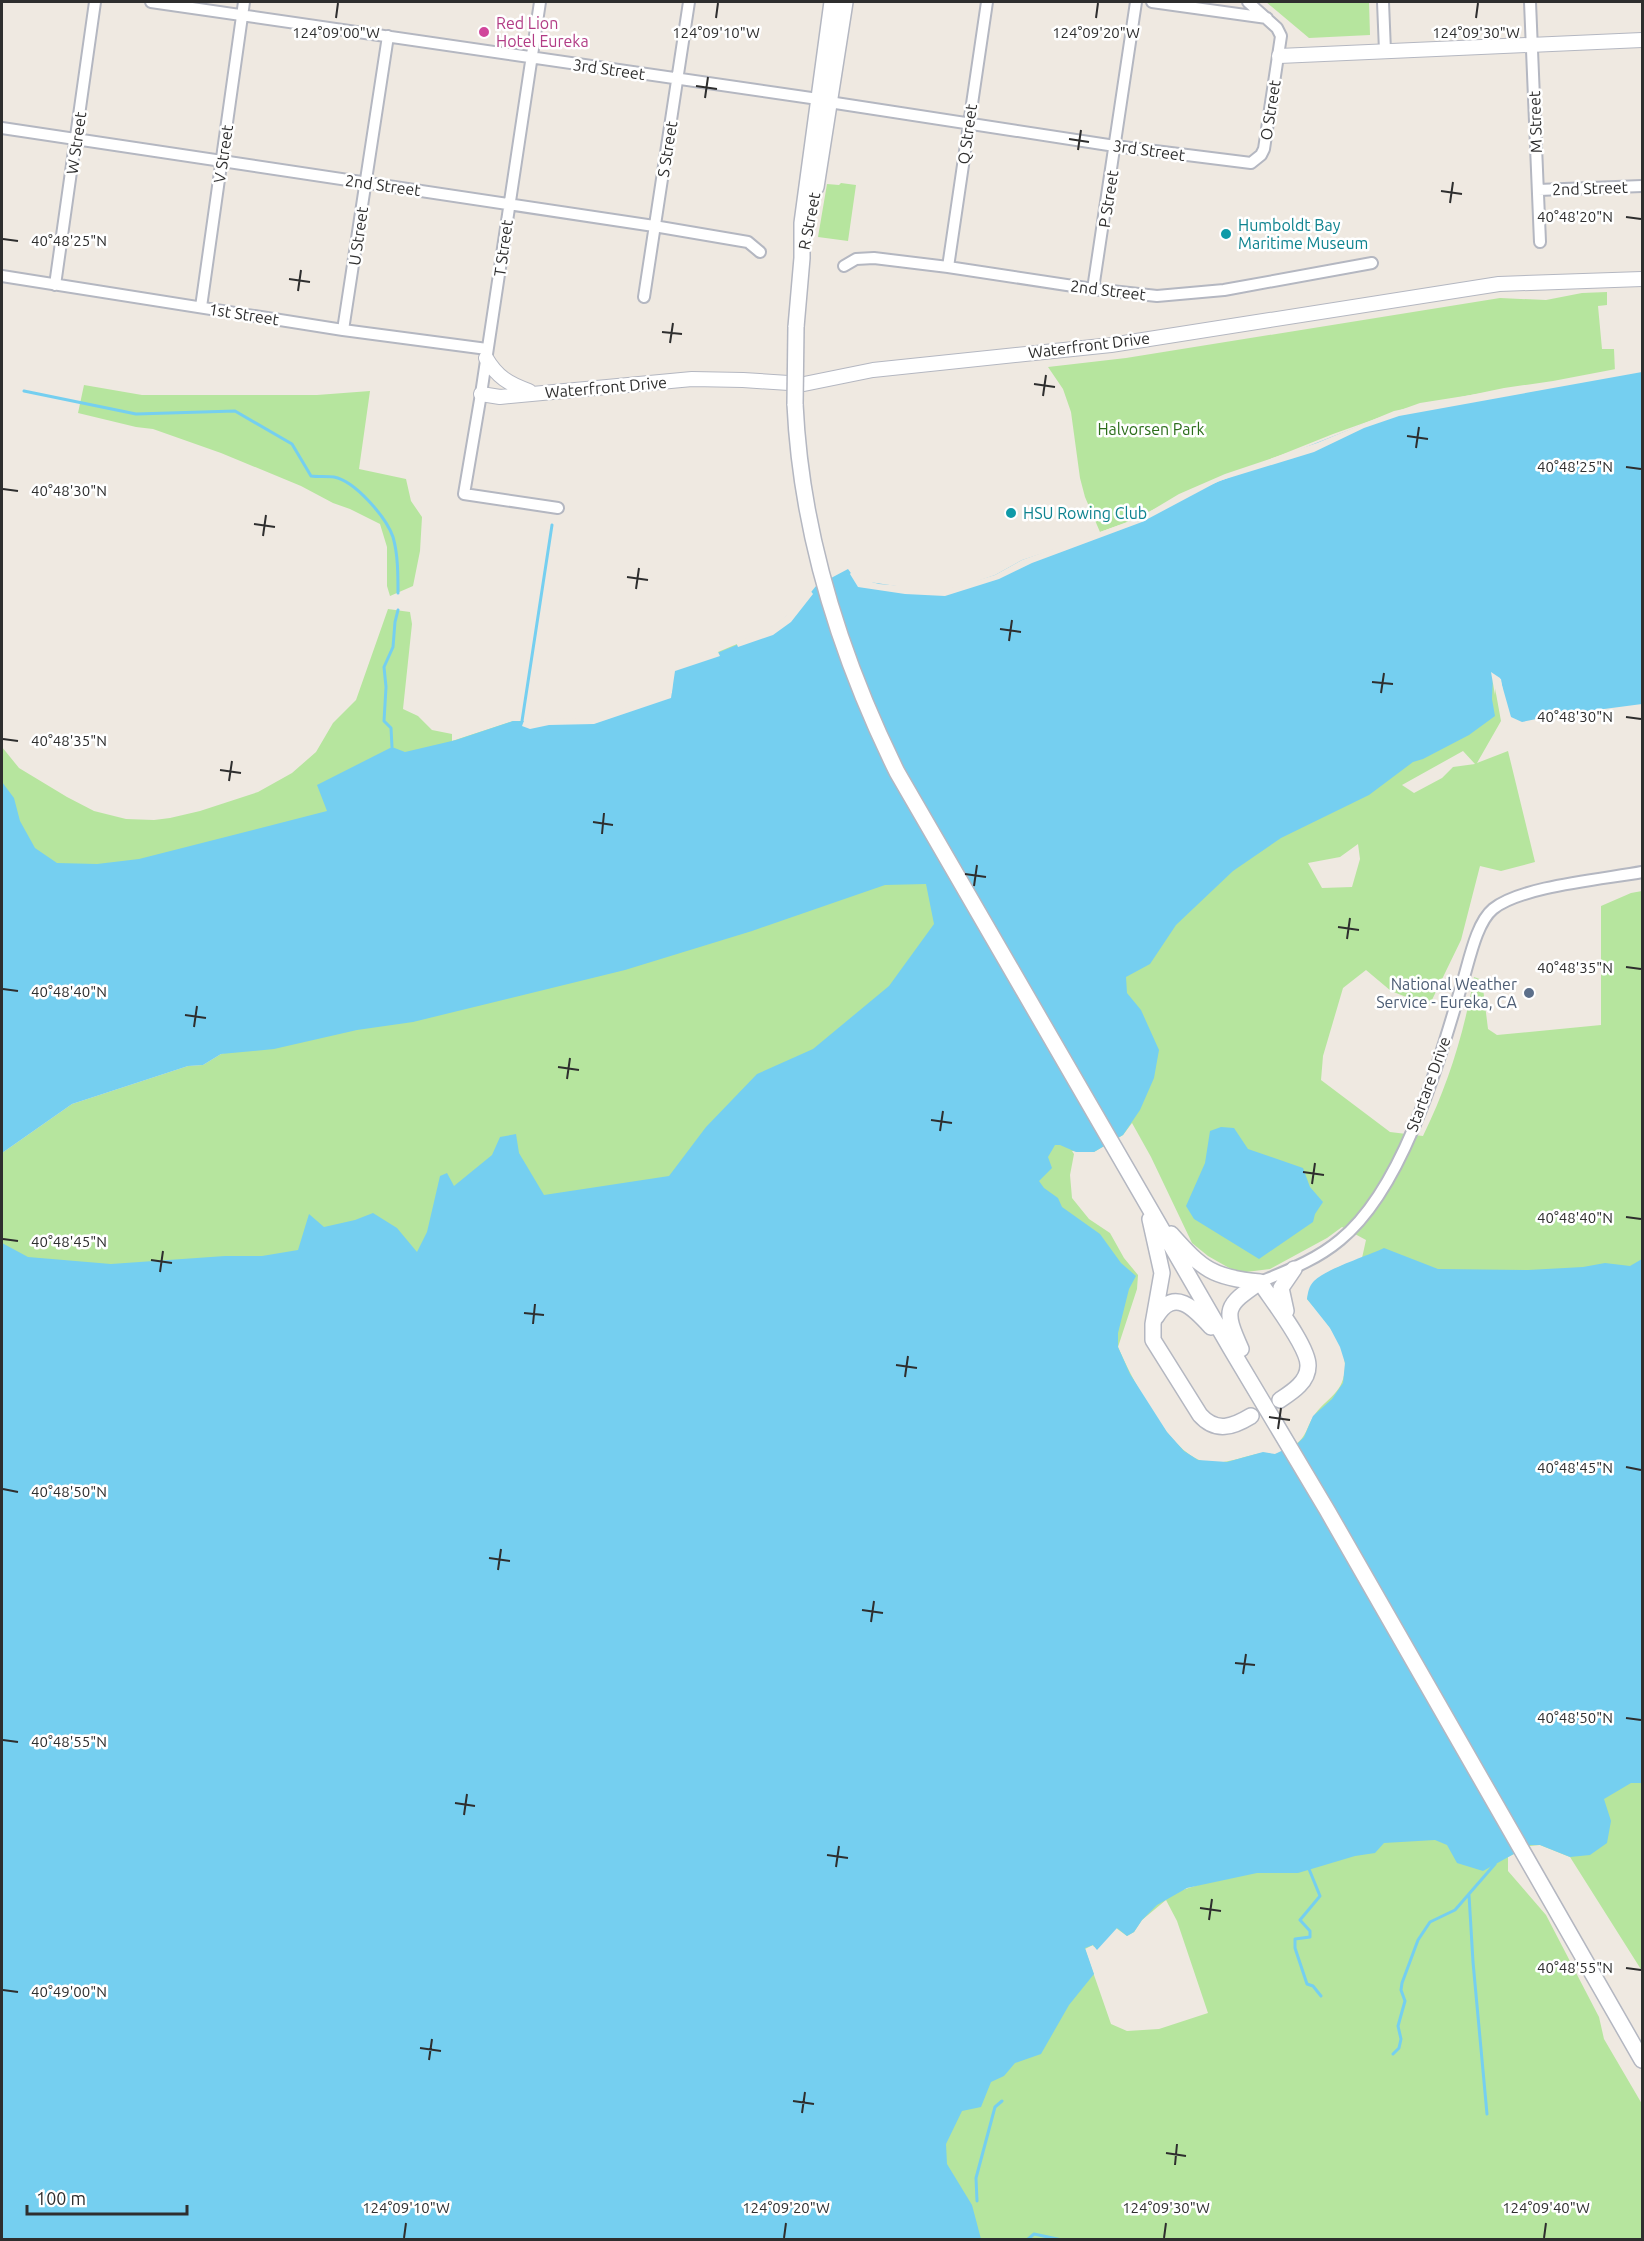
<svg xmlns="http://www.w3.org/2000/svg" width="1644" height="2241" font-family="Ubuntu,sans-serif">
<rect width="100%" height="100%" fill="#efe9e1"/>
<path fill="#b6e59e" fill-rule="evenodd" d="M1266,2H1369L1370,35L1309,38Z
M841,183L856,185L848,241L818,237L827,184L839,185Z
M1607,292V305L1598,306L1602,349H1614L1615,372L1420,403L1333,434L1226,477L1177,498L1130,521L1100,532L1085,497L1080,478L1071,412L1063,389L1048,367L1126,358L1500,298L1546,300L1582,293Z
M84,385L142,395H317L370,391L359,469L406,479L411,501L422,517L420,551L413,586L390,596L387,586V547L380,524L350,509L333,503L301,486L221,453L153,429L136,427L78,413Z
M825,588L838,631L745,671L658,712L588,733L454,769L447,768L335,810L328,821L73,914L2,925V747L19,768L67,797L94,811L126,819L154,820L170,818L200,811L258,792L292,773L316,752L333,723L356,700L388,609L410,612L412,624L403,709L418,716L432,730L452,734V741L513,721H524L522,726L530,729L549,725L594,724L671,698L674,692L675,671L719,656L718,652L737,644L739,647C760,640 778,634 794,618C805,608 811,596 825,588Z
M1493,677L1501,721L1477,763L1508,751L1535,862L1501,871L1480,866L1461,940L1429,1006L1391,991L1366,970L1343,988L1323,1056L1321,1080L1390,1132L1423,1136C1448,1085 1464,1033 1474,977L1482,980L1488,1029L1497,1035L1601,1025V906L1631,893L1642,891V1401L2,2115V1153L72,1104L188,1066L203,1065L221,1054L913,862L1090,961ZM1463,751L1475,764L1453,767L1442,778L1414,793L1402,785ZM1358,844L1360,859L1352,887L1322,888L1308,863L1340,857ZM1132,1123L1151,1157L1192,1243L1208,1256L1238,1273L1270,1269L1327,1238L1342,1227L1366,1240L1362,1258C1340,1267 1312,1273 1307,1299C1321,1315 1345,1342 1345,1365C1345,1394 1326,1397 1313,1417C1307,1427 1306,1437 1296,1444C1290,1447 1282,1453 1275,1454C1271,1455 1266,1452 1262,1453C1241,1456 1216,1470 1195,1458C1164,1441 1132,1379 1118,1347L1137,1289L1138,1275L1124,1258L1110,1233L1089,1219L1072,1198L1070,1175L1074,1154L1072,1151L1094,1152L1123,1135Z
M1642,1745V1971L1570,1857L1540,1845L1530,1846L1508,1857V1871L1546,1915L1599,2017L1604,2039L1642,2104V2239L536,2240L1087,1920ZM1166,1900L1177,1921L1208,2013L1159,2029L1127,2031L1111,2024L1085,1949L1093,1945L1094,1947L1116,1928L1127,1936L1134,1932L1142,1920Z"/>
<path fill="#75cff0" d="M1642,367V708L1517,725L1506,711L1501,679L1493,677L1492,699L1495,716L1469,735L1423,759L1413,762L1369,795L1281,838L1233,871L1176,925L1150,964L1126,977L1127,993L1141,1010L1159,1050L1154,1078L1140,1110L1123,1135L1094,1152H1076L1060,1145H1055L1048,1157L1052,1168L1039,1181L1044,1188L1058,1198L1062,1207L1100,1234L1121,1263L1136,1276L1129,1289L1118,1333V1347L1130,1374L1167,1432L1184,1451L1198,1460L1227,1462L1263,1452L1275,1454L1298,1443L1304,1437L1313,1416L1332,1399L1343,1383L1345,1363L1340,1347L1330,1328L1307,1299C1308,1292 1309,1286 1314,1281C1326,1269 1367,1256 1384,1248L1438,1269L1528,1270L1583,1267L1605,1263L1630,1266L1642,1259V1783H1631L1604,1799L1611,1821L1607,1843L1590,1855L1570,1857L1540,1845H1530L1483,1871L1457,1863L1447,1845L1435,1840L1384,1843L1375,1853L1355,1856L1298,1873H1257L1187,1888L1157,1905L1142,1920L1134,1932L1127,1936L1117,1928L1097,1950L1093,1945L1085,1948L1094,1974L1069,2005L1041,2054L1015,2063L1004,2076L991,2082L981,2107L962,2111L946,2144L947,2164L972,2205L981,2239H2V1243L28,1257L111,1264L225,1256H262L298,1250L309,1214L324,1227L355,1220L373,1213L397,1228L417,1252L427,1232L440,1176L447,1173L454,1186L492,1155L500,1137L516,1134L519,1153L544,1195L669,1176L706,1127L757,1074L813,1049L889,986L934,924L926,884L885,885L752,931L625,970L413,1022L357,1030L274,1049L221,1054L203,1065L188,1066L72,1104L2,1153V782L14,798L20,821L35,848L57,863L97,864L139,859L327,811L317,785L392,747L405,752L456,740L513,721L594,722L672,693L673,669L710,656L768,632L803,602L816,586L848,569L856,580L930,591L951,590L995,575L1022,560L1140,521L1177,498L1397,411Z
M1221,1127L1234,1128L1248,1149L1303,1168L1310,1187L1323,1202L1315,1214L1313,1222L1259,1259L1194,1219L1186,1206L1205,1163L1210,1131Z"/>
<path fill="#efe9e1" d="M1642,364V372L1399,416L1364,428L1314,452L1219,481L1142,522L1032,563L999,579L945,596L905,594L858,587L850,574L852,571L861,579L879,584L939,589L952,588L995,575L1022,560L1139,518L1179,494L1225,474L1317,443L1394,411L1504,388L1553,381Z
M810,590L813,594L791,622L773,635L738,647L736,642L767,630L786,616Z
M718,652L720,656L675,671L671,698L594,724L549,725L530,729L522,726L525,718L593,719L666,694L669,691L671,667Z
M1491,672L1500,678L1511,717L1522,722L1551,716L1642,704V711L1516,728L1503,713L1498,682L1496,681L1495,695Z"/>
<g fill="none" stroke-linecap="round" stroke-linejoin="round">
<path stroke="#75cff0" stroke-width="3" d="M24,391L136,414L235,411L292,444L311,476C319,477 326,476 334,477C355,481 386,517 393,537C398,554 398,575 398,593
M522,721L552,525
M392,747L391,728L384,721L386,687L384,667L393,647L395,622L398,610
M1309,1869L1320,1896L1300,1920L1310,1931V1937L1295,1939V1948L1307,1984L1313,1986L1321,1996
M1469,1895L1473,1962L1487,2114
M1393,2054L1399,2048L1401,2039L1398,2026L1405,2001L1401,1990L1402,1983L1418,1940L1430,1922L1455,1910L1495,1864
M977,2201L976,2178L995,2107L1002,2101
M1027,2240L1034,2234L1062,2240"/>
<defs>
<path id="minor" d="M151,2L818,99
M540,2L481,394L464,494L558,508
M1152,2L1267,18
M1383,2L1385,51
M1530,2L1540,242
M829,102L1115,146L1251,163L1261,155L1264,149L1281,36L1277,28L1248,2
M2,128L654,226L748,242L760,252
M1538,190L1642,186
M844,266L856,259L874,258L948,267L1093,289L1157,296L1224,290L1372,263
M948,267L987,2
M2,276L343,330L487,349
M55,285L95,2
M1093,289L1136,2
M644,297L689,2
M201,307L244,2
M343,330L388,36
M1260,1282C1289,1270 1316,1260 1340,1240C1404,1188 1439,1061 1462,984C1469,962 1476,923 1493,909C1521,886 1605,879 1642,872"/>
<path id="tertiary" d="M1279,56L1642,40
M486,358C497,377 509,384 529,391
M481,394L500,397L692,379L743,380L804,384L873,370L1111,345L1499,284L1642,279"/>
<path id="secondary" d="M816,187L845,2
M796,327L802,258V223L832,2
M795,404C801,534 840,656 897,772L1231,1349L1327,1510L1642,2060
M1150,1219L1162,1273L1153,1324V1340L1200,1415C1216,1433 1233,1427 1251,1416
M1171,1234C1202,1269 1213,1278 1260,1282
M1260,1282C1271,1299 1309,1347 1308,1366C1308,1382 1292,1392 1280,1400
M1286,1311L1281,1288L1294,1269
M1156,1317C1174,1287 1194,1308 1211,1327
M1241,1349C1223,1309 1225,1306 1260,1282"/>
</defs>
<use href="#minor" stroke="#b4b7c1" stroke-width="14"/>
<use href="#tertiary" stroke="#b4b7c1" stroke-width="16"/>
<use href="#secondary" stroke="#b4b7c1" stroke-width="18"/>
<use href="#minor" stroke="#fff" stroke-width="10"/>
<use href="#tertiary" stroke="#fff" stroke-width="14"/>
<use href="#secondary" stroke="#fff" stroke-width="15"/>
<defs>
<path id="secondary-bridge" d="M795,404L796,327"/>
</defs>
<use href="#secondary-bridge" stroke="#b4b7c1" stroke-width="18" stroke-linecap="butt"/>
<use href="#secondary-bridge" stroke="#fff" stroke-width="15"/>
</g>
<path fill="none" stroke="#2e2e2e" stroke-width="2" d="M336,18L338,3M716,18L718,3M1096,18L1098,3M1476,18L1478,3M696,86L717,89M705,98L708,77M1069,139L1089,142M1078,150L1081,130M1441,191L1462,194M1450,203L1453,182M1626,217L1641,219M3,239L18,241M289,279L310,282M298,291L301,270M662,332L682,334M670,343L673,323M1034,384L1055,387M1043,396L1046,375M1407,436L1428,439M1416,448L1419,427M1626,467L1641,469M3,489L18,491M254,524L275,527M263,536L266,515M627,577L648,580M636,589L639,568M1000,629L1021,632M1009,641L1012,620M1372,682L1393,684M1381,693L1384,673M1626,717L1641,719M3,739L18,741M220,770L241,773M229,781L232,761M593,822L613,825M602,834L604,813M965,874L986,877M974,886L977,865M1338,927L1359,930M1347,939L1350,918M1626,967L1641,969M3,989L18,991M185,1015L206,1018M194,1027L197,1006M558,1067L579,1070M567,1079L570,1058M931,1120L952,1123M940,1131L943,1111M1303,1172L1324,1175M1312,1184L1315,1163M1626,1217L1641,1219M3,1239L18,1241M151,1260L172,1263M160,1272L163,1251M524,1313L544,1315M533,1324L535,1304M896,1365L917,1368M905,1377L908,1356M1269,1417L1290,1420M1278,1429L1281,1408M1626,1467L1641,1470M3,1489L18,1492M489,1558L510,1561M498,1570L501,1549M862,1610L883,1613M871,1622L874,1601M1235,1663L1255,1665M1243,1674L1246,1654M1626,1718L1641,1720M3,1740L18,1742M455,1803L475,1806M464,1815L467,1794M827,1855L848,1858M836,1867L839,1846M1200,1908L1221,1911M1209,1920L1212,1899M1626,1968L1641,1970M3,1990L18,1992M420,2048L441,2051M429,2060L432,2039M793,2101L814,2104M802,2113L805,2092M1166,2153L1186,2156M1175,2165L1177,2144M404,2238L406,2223M784,2238L786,2223M1164,2238L1166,2223M1544,2238L1546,2223"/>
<circle fill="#d1479c" stroke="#fff" stroke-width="2" cx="484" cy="32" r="6"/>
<g fill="#0f9aa8" stroke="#fff" stroke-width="2">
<circle cx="1226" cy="234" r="6"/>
<circle cx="1011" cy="513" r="6"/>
</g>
<circle fill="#5c6f8a" stroke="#fff" stroke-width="2" cx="1529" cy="993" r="6"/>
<g text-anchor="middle" stroke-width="5" stroke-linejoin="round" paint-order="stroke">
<g font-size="16" fill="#b23c85" stroke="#fff" text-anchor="start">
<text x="496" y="29">Red Lion<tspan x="496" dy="18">Hotel Eureka</tspan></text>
</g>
<g font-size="16" fill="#2e2e2e" stroke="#fff">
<text transform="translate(609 69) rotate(8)" y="6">3rd Street</text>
<text transform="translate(1270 110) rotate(-81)" y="6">O Street</text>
<text transform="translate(1535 122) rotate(-92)" y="6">M Street</text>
<text transform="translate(967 134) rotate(-82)" y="6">Q Street</text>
<text transform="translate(76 143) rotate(-82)" y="6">W Street</text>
<text transform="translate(667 149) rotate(-81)" y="6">S Street</text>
<text transform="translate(1149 150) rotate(8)" y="6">3rd Street</text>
<text transform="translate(223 154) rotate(-82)" y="6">V Street</text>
<text transform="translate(383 185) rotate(8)" y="6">2nd Street</text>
<text transform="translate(1590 188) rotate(-2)" y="6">2nd Street</text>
<text transform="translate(1108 199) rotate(-81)" y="6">P Street</text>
<text transform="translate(809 221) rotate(-79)" y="6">R Street</text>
<text transform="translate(358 236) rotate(-82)" y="6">U Street</text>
<text transform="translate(503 248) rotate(-82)" y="6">T Street</text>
<text transform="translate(1108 290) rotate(7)" y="6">2nd Street</text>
<text transform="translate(244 314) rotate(9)" y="6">1st Street</text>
<text transform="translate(1089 345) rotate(-7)" y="6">Waterfront Drive</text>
<text transform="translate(606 387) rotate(-5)" y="6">Waterfront Drive</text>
<text transform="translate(1428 1084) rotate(-70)" y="6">Startare Drive</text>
</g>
<g font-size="16" fill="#0d838f" stroke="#fff" text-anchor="start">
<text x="1238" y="231">Humboldt Bay<tspan x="1238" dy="18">Maritime Museum</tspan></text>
<text x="1023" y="519">HSU Rowing Club</text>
</g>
<g font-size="16" fill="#2c6e1b" stroke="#fff">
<text x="1151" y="435">Halvorsen Park</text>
</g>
<g font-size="16" fill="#4e5e75" stroke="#fff" text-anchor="end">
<text x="1517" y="990">National Weather<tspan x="1517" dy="18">Service - Eureka, CA</tspan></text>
</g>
</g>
<g font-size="15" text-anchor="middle" fill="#2e2e2e" stroke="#fff" stroke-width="5" stroke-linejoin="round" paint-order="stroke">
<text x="336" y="38">124°09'00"W</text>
<text x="716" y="38">124°09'10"W</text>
<text x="1096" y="38">124°09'20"W</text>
<text x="1476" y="38">124°09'30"W</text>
<text x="1575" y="222">40°48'20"N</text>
<text x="69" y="246">40°48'25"N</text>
<text x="1575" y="472">40°48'25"N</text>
<text x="69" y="496">40°48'30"N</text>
<text x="1575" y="722">40°48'30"N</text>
<text x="69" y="746">40°48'35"N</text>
<text x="1575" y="973">40°48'35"N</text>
<text x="69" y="997">40°48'40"N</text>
<text x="1575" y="1223">40°48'40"N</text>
<text x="69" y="1247">40°48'45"N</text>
<text x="1575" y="1473">40°48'45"N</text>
<text x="69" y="1497">40°48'50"N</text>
<text x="1575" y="1723">40°48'50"N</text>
<text x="69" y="1747">40°48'55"N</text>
<text x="1575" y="1973">40°48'55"N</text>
<text x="69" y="1997">40°49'00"N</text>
<text x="406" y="2213">124°09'10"W</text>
<text x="786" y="2213">124°09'20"W</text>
<text x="1166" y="2213">124°09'30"W</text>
<text x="1546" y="2213">124°09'40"W</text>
</g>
<rect width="1644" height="2241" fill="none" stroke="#2e2e2e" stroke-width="6"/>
<path d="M27 2205v9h160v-9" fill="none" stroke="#2e2e2e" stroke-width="3"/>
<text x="36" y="2205" font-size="18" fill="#2e2e2e" stroke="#ffffff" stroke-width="4.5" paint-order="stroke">100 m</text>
</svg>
